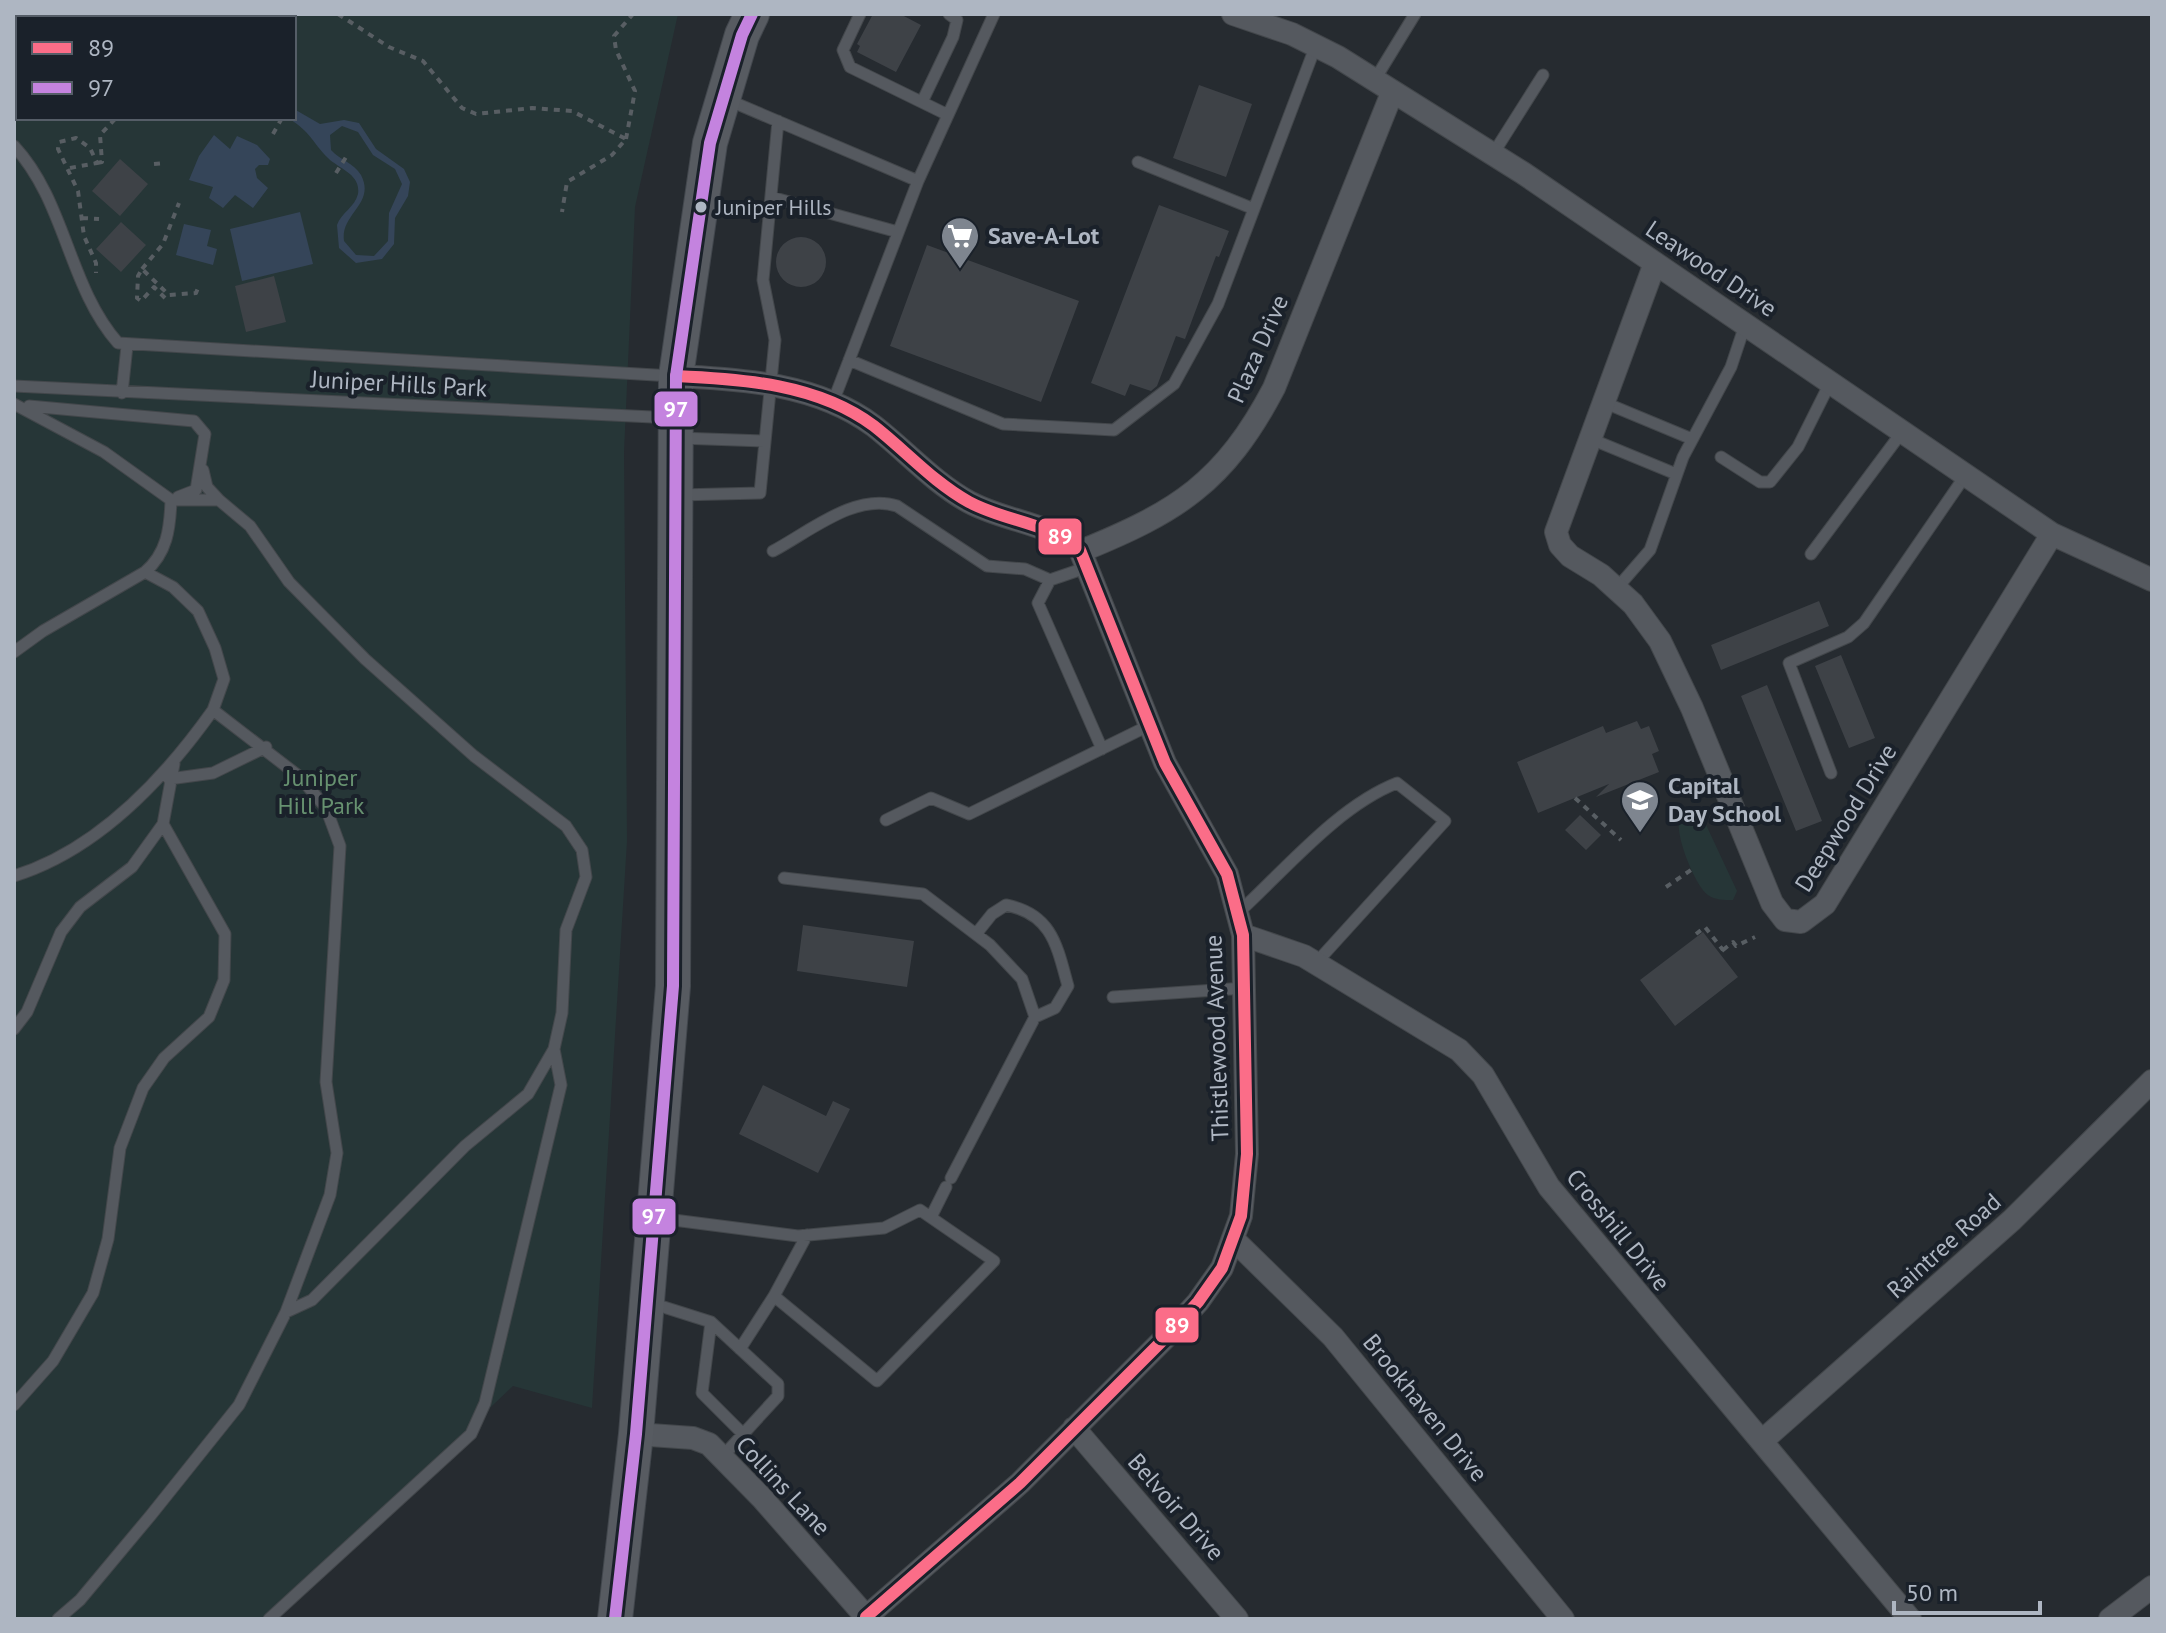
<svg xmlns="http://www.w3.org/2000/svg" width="2166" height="1633" font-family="'PT Sans',sans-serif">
<rect width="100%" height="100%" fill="#262b30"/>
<path fill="#263637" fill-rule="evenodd" d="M14,14H678L635,207L624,452L627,841L592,1408L513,1386L269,1619H14ZM18,18H294V118H18Z
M1701,814L1737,891L1733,900C1724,900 1715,900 1708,895C1695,886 1673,831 1680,818Z"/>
<path fill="#354559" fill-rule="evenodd" d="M294,109L320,124L344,120L359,123L376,149L404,169L410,182L408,196L395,218L394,244L382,259L356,263L339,248L337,225C341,213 355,207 358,194C361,174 339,169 328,158C311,141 312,133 288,118H294ZM342,126L358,132L373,155L395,169L402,184L389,213L388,241L374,256L356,255L344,241C340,214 376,204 361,175C354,163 340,160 331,150L330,135Z
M214,135L230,149L237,136L257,145L270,159L268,165H259L255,169L257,178L268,188L253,208L235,195L223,208L209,198L213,187L189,180L199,156Z
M300,212L313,264L242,281L230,229Z
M184,224L211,230L207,246L217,249L213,265L176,255Z"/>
<path fill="#3e4247" d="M873,14H900L921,25L896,72L857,52L860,46L857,44Z
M1199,85L1252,104L1226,177L1173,158Z
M120,159L148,184L120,216L92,191Z
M1159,205L1229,231L1219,257L1216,256L1185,339L1176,336L1157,386L1151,391L1130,384L1125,396L1091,383Z
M121,222L146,245L121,272L96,249Z
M776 262a25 25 0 1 1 50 0a25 25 0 1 1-50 0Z
M927,245L1079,301L1041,402L890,346Z
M274,276L286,322L246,332L235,286Z
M1819,601L1829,626L1721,670L1711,645Z
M1841,655L1875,738L1849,748L1815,666Z
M1767,685L1822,821L1796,831L1741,696Z
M1637,721L1641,729L1649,726L1659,751L1652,754L1659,772L1596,797L1609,784L1538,813L1517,762L1603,726L1606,733Z
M1580,815L1601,835L1586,850L1565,830Z
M803,925L914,941L907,987L797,971Z
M1703,932L1738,977L1675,1026L1640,980Z
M763,1085L826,1116L833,1101L850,1109L818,1173L739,1134Z"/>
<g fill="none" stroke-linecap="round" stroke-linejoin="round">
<defs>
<path id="service" d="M860,14L843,50L850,67L948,115
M1374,81L1415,14
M728,100L918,181L994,14
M922,102L953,37L957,20L949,14
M14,146C66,202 68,286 118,343L672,376
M1493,154L1543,75
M1138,162L1254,209
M771,197L898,232
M849,360L1003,424L1114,430L1174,384L1218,304L1316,45
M14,386L673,418
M122,393L127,346
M833,402L918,181
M1603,402L1692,439
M14,404L104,452L171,500H219L250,526L289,582L365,659L474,756L566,826L582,850L586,877L566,930L562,1013L554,1049L528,1094L465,1146L312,1300L286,1312
M29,406L194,421L205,434L196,490L178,497
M679,438L764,441
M1591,439L1676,474
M1721,457L1760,482H1770L1798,447L1830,383
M203,470L207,487L219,500
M679,495L760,493L775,340L763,280L778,121
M773,551C809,532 856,492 897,506L987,566L1025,569L1050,580
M1811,554L1902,432
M1088,567L1050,580L1038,603L1102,749
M145,572C167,553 170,529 171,500
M1617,588L1650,550L1683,457L1731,367L1745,325
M14,652L43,631L145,572L173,587L198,611L215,648L224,679L213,710L300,777L326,808L340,846L326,1082L337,1153L330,1195L286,1312L239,1405L151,1515L80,1600L58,1619
M1831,773L1789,663L1848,637L1864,623L1965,476
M169,779L213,773L266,747
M886,820L931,798L969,814L1150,725
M14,876C98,850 164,779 213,710
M784,878L923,894L990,945L1022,979L1035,1017L951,1178
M1238,913C1285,870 1338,806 1397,783L1445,821L1316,963
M976,934L992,914L1006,905C1052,914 1057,946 1068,986L1055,1008L1035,1017
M1113,997L1245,988
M14,1029L27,1012L61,932L80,907L132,867L163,824
M931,1217L946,1187
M658,1218L798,1236L884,1228L920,1210L994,1261L877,1381L774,1296L807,1235
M651,1303L711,1322L778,1384V1396L723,1456
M711,1322L702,1393L743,1434
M740,1349L774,1296
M14,1405L53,1361L93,1293L108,1239L120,1148L143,1088L164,1058L209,1017L224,980L225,934L163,824L174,764
M269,1619L471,1434L485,1403L561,1085L554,1049"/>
<path id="minor" d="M1233,14L1292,34L1338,57L1523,173L2052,534L2152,580
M1655,263L1556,532L1560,545L1570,556L1601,575L1633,604L1660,641L1692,708L1772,903L1785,920L1801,922L1825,904L2052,534
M676,376C743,379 818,384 874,426C906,451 933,482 969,502C1006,522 1048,522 1080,550L1165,763L1227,874L1243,935L1247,1154L1241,1216L1222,1268L1198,1302L1166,1337L1020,1483L866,1617
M1081,551C1177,512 1224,483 1274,388L1392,93
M1243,935L1304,956L1459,1050L1483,1075L1549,1187L1910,1619
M1234,1240L1333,1337L1563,1619
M1074,1428L1237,1619
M636,1434L693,1438L709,1444L762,1498L868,1619
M1762,1441L2012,1220L2152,1081
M2110,1619L2152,1587"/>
<path id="primary" d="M615,1619L636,1434L673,986L676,376L710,143L742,35L752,14"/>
</defs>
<use href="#service" stroke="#43474b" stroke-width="13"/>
<use href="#minor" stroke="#43474b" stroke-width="24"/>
<use href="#primary" stroke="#42474d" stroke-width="36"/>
<path stroke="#585e63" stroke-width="4" stroke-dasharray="6 6" stroke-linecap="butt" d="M119,14L126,18
M338,14L389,47L423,61L462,108L476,114L532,108L572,111L626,139L612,155L567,182L562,212
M198,18L214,14
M273,134L282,118
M626,139L635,91L616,50L614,36L633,14
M97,163L102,162L100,135L116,118
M154,164L165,163
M70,168L97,163L90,148L76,138L59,142L58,149L78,191L84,236L96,263V273
M336,173L348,154
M82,218L99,219
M142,269L163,244L179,203
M165,298L154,287L141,301L137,298L138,276L142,269L169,295L196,293L198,288
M1575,798L1621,840
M1666,887L1691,870
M1696,934L1705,927L1723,950L1719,953
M1723,950L1733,942L1736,946L1755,937"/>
<use href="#service" stroke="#55595f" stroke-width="11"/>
<use href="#minor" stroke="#55595f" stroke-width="22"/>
<use href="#primary" stroke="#575b61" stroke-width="34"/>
<defs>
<path id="bus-1" d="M676,376C743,379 818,384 874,426C906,451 933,482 969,502C1006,522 1048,522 1080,550L1165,763L1227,874L1243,935L1247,1154L1241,1216L1222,1268L1198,1302L1166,1337L1020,1483L866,1617"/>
<path id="bus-2" d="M615,1619L636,1434L673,986L676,376L710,143L742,35L752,14"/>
</defs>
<use href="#bus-1" stroke="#1a212a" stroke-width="18"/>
<use href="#bus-2" stroke="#1a212a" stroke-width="18"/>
<use href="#bus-1" stroke="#fb6d88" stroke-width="12"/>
<use href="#bus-2" stroke="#c483df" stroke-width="12"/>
</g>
<defs>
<symbol id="supermarket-pin" viewBox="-11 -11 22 30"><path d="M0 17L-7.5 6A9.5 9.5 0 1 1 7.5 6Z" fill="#7e858f" stroke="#1a212a"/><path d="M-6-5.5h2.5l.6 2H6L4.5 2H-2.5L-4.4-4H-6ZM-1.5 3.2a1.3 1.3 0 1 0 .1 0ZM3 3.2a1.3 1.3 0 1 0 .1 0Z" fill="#fff"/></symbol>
<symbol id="school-pin" viewBox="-11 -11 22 30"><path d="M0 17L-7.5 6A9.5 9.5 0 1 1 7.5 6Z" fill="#7e858f" stroke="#1a212a"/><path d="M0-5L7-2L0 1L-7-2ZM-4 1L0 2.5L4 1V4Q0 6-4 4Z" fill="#fff"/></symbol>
</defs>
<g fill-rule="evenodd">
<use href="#supermarket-pin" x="938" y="214" width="44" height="60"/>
<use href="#school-pin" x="1618" y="778" width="44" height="60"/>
</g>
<circle fill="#aeb6c2" stroke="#1a212a" stroke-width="3" cx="701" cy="207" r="7"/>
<g text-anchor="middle" stroke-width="8" stroke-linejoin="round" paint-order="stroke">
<g font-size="22" fill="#aeb6c2" stroke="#1a212a" text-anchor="start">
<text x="716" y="215">Juniper Hills</text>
</g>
<g font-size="24" font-weight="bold" fill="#aeb6c2" stroke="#1a212a" text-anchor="start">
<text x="988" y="244">Save-A-Lot</text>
<text x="1668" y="794">Capital<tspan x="1668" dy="28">Day School</tspan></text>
</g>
<g font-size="24" fill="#aeb6c2" stroke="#1a212a">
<text transform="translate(1711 269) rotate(34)" y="8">Leawood Drive</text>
<text transform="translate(1258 349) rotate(-66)" y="8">Plaza Drive</text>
<text transform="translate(399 384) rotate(3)" y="8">Juniper Hills Park</text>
<text transform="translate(1846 818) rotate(-58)" y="8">Deepwood Drive</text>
<text transform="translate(1217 1038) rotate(-92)" y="8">Thistlewood Avenue</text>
<text transform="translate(1618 1230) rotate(51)" y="8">Crosshill Drive</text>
<text transform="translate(1944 1246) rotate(-42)" y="8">Raintree Road</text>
<text transform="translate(1425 1408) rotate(51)" y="8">Brookhaven Drive</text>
<text transform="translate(783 1486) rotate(47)" y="8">Collins Lane</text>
<text transform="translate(1176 1507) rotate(49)" y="8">Belvoir Drive</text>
</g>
<g font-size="24" fill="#679170" stroke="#1a212a">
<text x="321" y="786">Juniper<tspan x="321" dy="28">Hill Park</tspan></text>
</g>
</g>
<g stroke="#1a212a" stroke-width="3">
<rect x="653" y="390" width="46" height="38" rx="8" fill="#c483df"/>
<rect x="1037" y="517" width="46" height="39" rx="8" fill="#fb6d88"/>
<rect x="631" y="1197" width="46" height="39" rx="8" fill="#c483df"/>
<rect x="1154" y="1306" width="46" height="38" rx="8" fill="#fb6d88"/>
</g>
<g font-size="22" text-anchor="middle" font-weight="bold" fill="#fff">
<text x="676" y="417">97</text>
<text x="1060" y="544">89</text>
<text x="654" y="1224">97</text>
<text x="1177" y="1333">89</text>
</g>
<rect width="2166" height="1633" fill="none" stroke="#aeb6c2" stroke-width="32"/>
<rect x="16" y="16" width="280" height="104" fill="#1a212a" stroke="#555d67" stroke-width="2"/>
<rect x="32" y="42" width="40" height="12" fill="#fb6d88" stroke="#555d67" stroke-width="2"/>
<text x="88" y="56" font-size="24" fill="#aeb6c2">89</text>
<rect x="32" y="82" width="40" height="12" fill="#c483df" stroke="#555d67" stroke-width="2"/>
<text x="88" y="96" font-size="24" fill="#aeb6c2">97</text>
<path d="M1894 1601v12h146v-12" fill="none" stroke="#aeb6c2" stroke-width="4"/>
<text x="1906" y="1601" font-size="24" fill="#aeb6c2" stroke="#1a212a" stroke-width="6" paint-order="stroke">50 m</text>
</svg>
